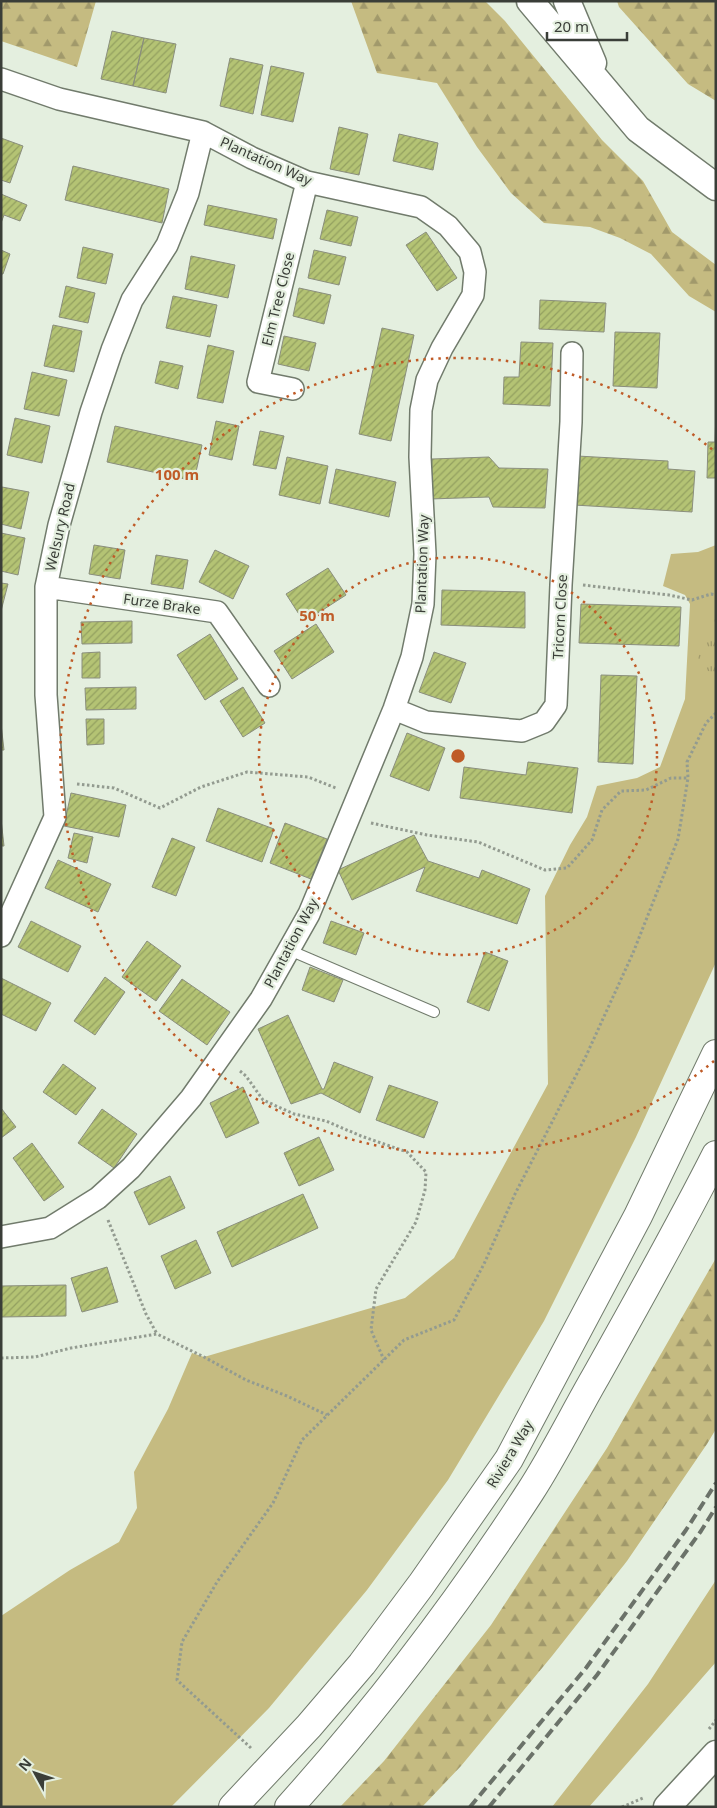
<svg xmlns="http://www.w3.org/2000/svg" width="717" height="1808" font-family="'Noto Sans',sans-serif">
<defs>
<pattern id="forest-firs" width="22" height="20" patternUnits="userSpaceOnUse" patternTransform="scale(1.25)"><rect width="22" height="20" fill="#c5bb81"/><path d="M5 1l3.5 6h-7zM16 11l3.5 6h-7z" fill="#a1996b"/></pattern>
<pattern id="park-tufts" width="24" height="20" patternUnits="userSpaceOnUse" patternTransform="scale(1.25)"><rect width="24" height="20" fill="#c5bb81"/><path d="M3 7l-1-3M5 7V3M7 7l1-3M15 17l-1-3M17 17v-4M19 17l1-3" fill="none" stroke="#a1996b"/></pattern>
<pattern id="building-hatch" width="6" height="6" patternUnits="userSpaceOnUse" patternTransform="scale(1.25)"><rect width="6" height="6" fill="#b4c374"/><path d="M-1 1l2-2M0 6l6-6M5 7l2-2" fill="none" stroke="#93a060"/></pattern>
</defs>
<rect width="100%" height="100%" fill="#e4efdf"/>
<path fill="#c5bb81" d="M716,545V962L712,971L636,1137L544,1321L448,1480L367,1590L269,1708L171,1807H1V1616L70,1570L119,1542L137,1508L134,1472L168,1409L192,1353L204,1357L405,1298L454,1258L548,1084L545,896L570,845L587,817L597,786L637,778L660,767L685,699L690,604L685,595L663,586L671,554L698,552Z
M716,1580V1662L589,1807H552L648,1684Z"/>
<path fill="url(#forest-firs)" d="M1,1H96L77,67L1,41Z
M351,1H485L505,21L602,140L643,181L672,232L716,265V312L689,296L651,254L620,238L590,227L544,223L511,193L477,147L437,83L377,73Z
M617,1H716V101L688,84L619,7Z
M716,1258V1429L707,1444L627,1561L552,1656L461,1766L422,1807H340L384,1761L491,1625L607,1448Z"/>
<path fill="url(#park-tufts)" d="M716,617V674L700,668L698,656Z"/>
<path fill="url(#building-hatch)" stroke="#8a8e7d" d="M112,31L144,38L133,86L101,79Z
M144,38L176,44L166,93L133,86Z
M230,58L263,65L253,114L220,106Z
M271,66L304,73L293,122L261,115Z
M339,127L368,134L359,175L330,169Z
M399,134L438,143L433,170L393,161Z
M1,138L23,146L10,183L1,180Z
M73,166L169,189L162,223L65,200Z
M1,194L27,205L20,221L4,215L1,223Z
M208,205L277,219L273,239L204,225Z
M327,210L358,217L351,246L320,239Z
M426,232L457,278L437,291L406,245Z
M83,247L113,254L106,284L77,278Z
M1,250L10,254L3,274H1Z
M314,250L346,257L339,285L308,278Z
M191,256L235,265L228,298L185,289Z
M66,286L95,293L88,323L59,317Z
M299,288L331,295L324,324L293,316Z
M173,296L217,305L210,337L166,328Z
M540,300L606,303L604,332L539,329Z
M53,325L82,331L74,372L44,366Z
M382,328L414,335L391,441L359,434Z
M615,332L660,333L657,388L613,386Z
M284,336L316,343L309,371L278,364Z
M521,342L553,343L550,406L503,404L504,377H519Z
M208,345L234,351L223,403L197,398Z
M160,361L183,366L178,389L155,383Z
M32,372L67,380L59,416L24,409Z
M716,411V478H707L708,442H715Z
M15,418L50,426L42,463L7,455Z
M216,421L239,426L232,460L209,455Z
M115,426L202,445L194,481L107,462Z
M260,431L284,436L276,469L253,465Z
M577,456L668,461V469L695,471L692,512L574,505Z
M287,457L328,466L320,504L279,495Z
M489,457L499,468L548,469L545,508L493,507L489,497L430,499L432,459Z
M336,469L396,482L389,517L329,503Z
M2,487L29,492L21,529L1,524Z
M1,533L25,538L18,575L1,571Z
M94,545L125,550L120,579L89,574Z
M215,550L249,566L233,599L199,582Z
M156,555L188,560L183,589L151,584Z
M328,568L346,595L304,622L286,594Z
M1,583L8,584L1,611Z
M442,590L525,592V628L441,625Z
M581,604L681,607L679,646L579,643Z
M132,621V643L82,644L81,622Z
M316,624L334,652L292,679L274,651Z
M210,634L238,679L205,700L177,655Z
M100,652V678H82V653Z
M434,652L466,663L451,703L419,692Z
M601,675L637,676L633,764L598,762Z
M136,687V709L86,710L85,688Z
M243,687L265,723L243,737L220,701Z
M86,719H104V744L87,745Z
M1,724L4,750H1Z
M407,733L445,748L429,791L390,776Z
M528,762L578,768L572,813L460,798L464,767L526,775Z
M71,793L126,805L119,837L64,826Z
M218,808L274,829L262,862L206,841Z
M1,819L4,846H1Z
M285,823L327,839L311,879L270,863Z
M74,833L93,837L87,863L68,858Z
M414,835L428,861L479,878L482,870L530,889L517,924L416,891L425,867L352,900L338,870Z
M172,838L195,847L176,896L152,887Z
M58,860L111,884L98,912L45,888Z
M31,921L81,946L68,972L18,947Z
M331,921L364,933L356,955L323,943Z
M147,941L181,966L156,1001L122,977Z
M485,952L508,961L489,1011L467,1002Z
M310,967L343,980L334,1002L302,990Z
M105,977L125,992L95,1035L74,1021Z
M1,978L51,1003L36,1031L1,1014Z
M182,979L230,1012L207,1045L159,1011Z
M288,1015L322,1089H324L334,1062L373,1077L360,1113L321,1093L291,1104L258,1029Z
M63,1064L96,1088L76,1115L43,1092Z
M389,1085L438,1102L424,1138L376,1120Z
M243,1087L259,1123L226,1138L210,1103Z
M1,1108L16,1127L1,1138Z
M102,1109L137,1134L114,1168L78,1143Z
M319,1137L334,1170L299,1186L284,1153Z
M32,1143L64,1187L44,1201L13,1158Z
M170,1176L185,1208L149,1225L134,1192Z
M303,1194L318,1228L232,1267L217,1232Z
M196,1240L211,1273L175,1289L161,1256Z
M107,1267L118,1302L82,1312L71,1278Z
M66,1285V1316L1,1317V1286Z"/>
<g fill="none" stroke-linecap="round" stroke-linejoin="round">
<defs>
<path id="service" d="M289,950L434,1012"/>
<path id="minor" d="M1,79L59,99L203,132L252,158L307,182L421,207L448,226L470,252L475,272L473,295L442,348L427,380L421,410L420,457L425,554L423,604L412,657L394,709L309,914L261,999L191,1098L131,1168L98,1198L50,1228L1,1237
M293,389L258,382L307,182
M46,587L217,612L269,686
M394,709L426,722L522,731L544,722L556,705L561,585L571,422L572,353
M1,936L55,817L46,695V587L59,525L91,412L112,350L132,300L167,245L188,193L203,132"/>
<path id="tertiary" d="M530,1L638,129L716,187
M567,1L593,63
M667,1807L716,1754"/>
<path id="primary" d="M233,1807L309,1726L362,1664L421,1585L509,1459L638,1216L716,1054
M289,1807C378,1708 458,1603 530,1492C554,1455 574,1414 596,1376C637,1303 678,1230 716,1155"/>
</defs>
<use href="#service" stroke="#717b6c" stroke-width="12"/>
<use href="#minor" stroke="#717b6c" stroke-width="24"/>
<use href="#tertiary" stroke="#717b6c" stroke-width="29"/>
<use href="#primary" stroke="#717b6c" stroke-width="30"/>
<path stroke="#939b90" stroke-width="3" stroke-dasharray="2.5 2.5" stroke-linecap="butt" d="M583,585L669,595L692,600L711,594L716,595
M77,784L114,788L160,808L201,787L247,772L308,777L336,788
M371,823L427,835L478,842L545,870L567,868L592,840L602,810L621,791L646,790L671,778H688
M240,1071L246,1076L263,1100L294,1114L326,1121L361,1136L407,1152L426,1172L425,1190L416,1222L376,1289L371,1330L384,1360
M108,1220L146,1314L157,1334
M1,1358L35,1357L71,1348L157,1334L204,1357L246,1380L287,1396L327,1415
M709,1729L716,1720
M251,1748L177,1680L182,1642L217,1582L273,1503L302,1440L404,1340L454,1320L484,1264L515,1194L586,1056L633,953L678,839L688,778L687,762L706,723L716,713
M622,1807L643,1798"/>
<use href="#service" stroke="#fff" stroke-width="10"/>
<use href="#minor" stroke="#fff" stroke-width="21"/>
<use href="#tertiary" stroke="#fff" stroke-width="26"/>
<use href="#primary" stroke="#fff" stroke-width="28"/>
<path stroke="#6b7269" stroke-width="4" stroke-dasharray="10 5" stroke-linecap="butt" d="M470,1807L586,1668L686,1530L716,1483
M489,1807L597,1675L701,1531L716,1507"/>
</g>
<g fill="none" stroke="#bf5b27" stroke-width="2.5" stroke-dasharray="2.5 5">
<circle cx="458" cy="756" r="199"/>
<path d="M714 1061A398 398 0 1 1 714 451"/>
</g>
<g text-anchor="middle" stroke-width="4.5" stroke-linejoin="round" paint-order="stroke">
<g font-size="14" fill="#3a3e38" stroke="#e4efdf">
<text transform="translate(266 161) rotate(24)" y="5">Plantation Way</text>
<text transform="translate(278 299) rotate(-76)" y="5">Elm Tree Close</text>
<text transform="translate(60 527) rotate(-77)" y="5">Welsury Road</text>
<text transform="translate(422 564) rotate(-88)" y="5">Plantation Way</text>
<text transform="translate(162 604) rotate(8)" y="5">Furze Brake</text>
<text transform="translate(560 617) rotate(-87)" y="5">Tricorn Close</text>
<text transform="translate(291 943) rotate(-62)" y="5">Plantation Way</text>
<text transform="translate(510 1454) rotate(-59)" y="5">Riviera Way</text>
</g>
</g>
<circle cx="458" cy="756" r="8" fill="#bf5b27" stroke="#e4efdf" stroke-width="2.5"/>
<g font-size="15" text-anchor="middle" font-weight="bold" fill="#bf5b27" stroke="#e4efdf" stroke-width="4.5" stroke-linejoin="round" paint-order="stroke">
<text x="177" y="480">100 m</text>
<text x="317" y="621">50 m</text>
</g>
<rect width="717" height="1808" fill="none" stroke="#3a3e38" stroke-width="5"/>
<g transform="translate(35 1773) rotate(310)" stroke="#e4efdf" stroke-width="4" paint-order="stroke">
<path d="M0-4L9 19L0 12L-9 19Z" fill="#3a3e38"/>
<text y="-8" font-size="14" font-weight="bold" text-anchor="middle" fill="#3a3e38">N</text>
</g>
<path d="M547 32v8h80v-8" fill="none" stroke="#3a3e38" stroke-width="2.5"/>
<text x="554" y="32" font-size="15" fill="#3a3e38" stroke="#e4efdf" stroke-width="4" paint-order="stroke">20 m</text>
</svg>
